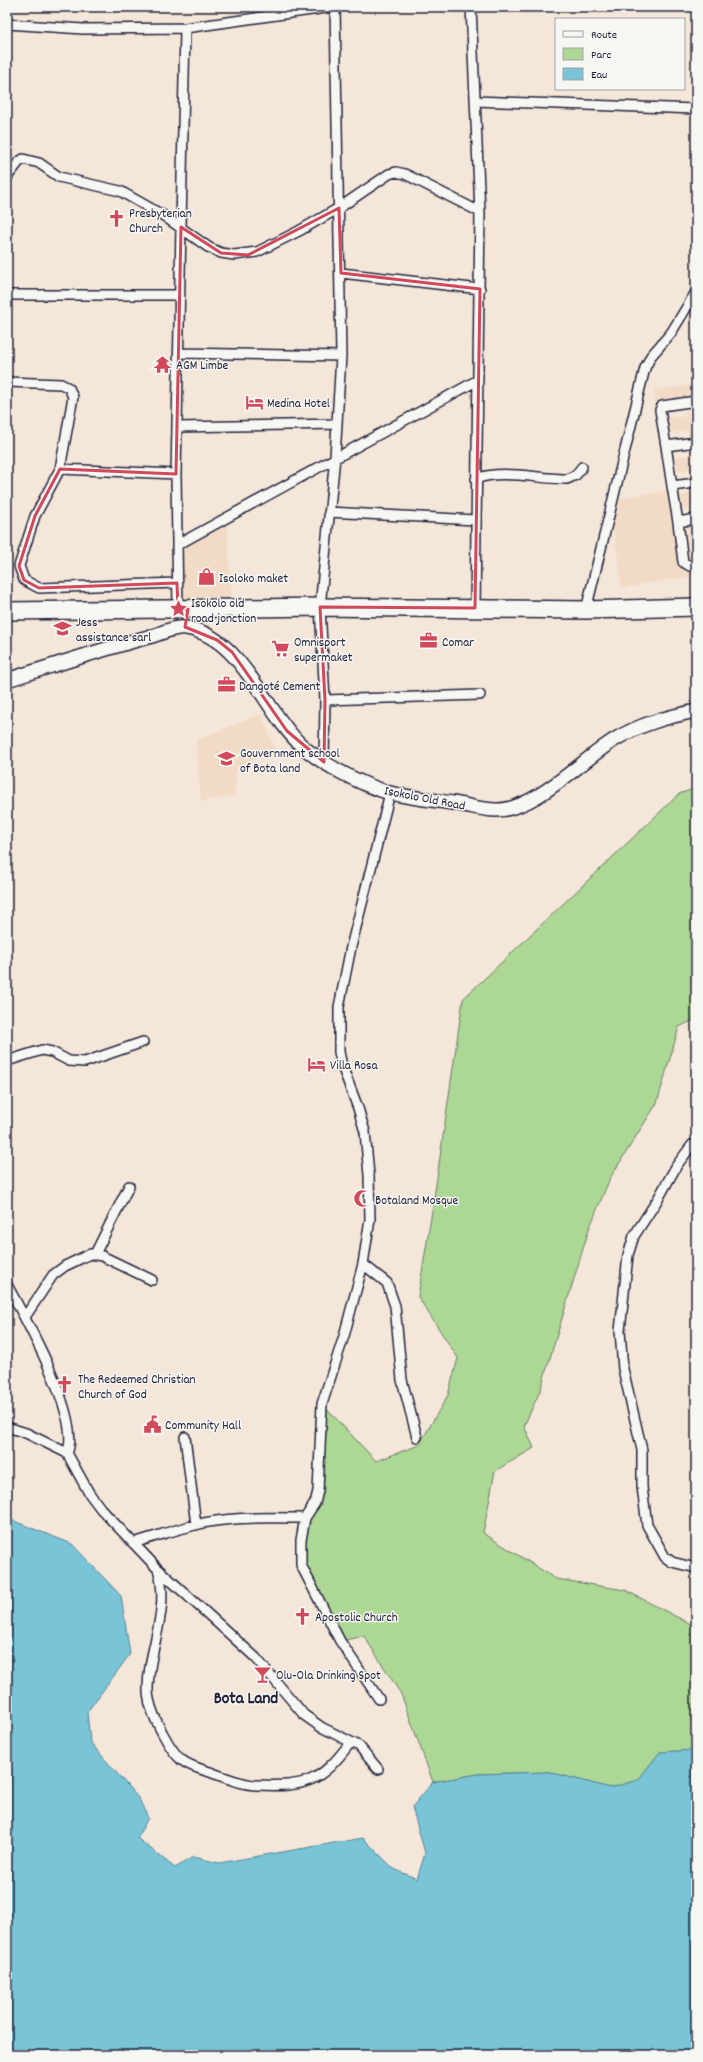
<svg xmlns="http://www.w3.org/2000/svg" width="703" height="2062" font-family="Dekko,sans-serif">
<rect width="100%" height="100%" fill="#f4e6d8"/>
<filter id="ink" filterUnits="userSpaceOnUse"><feTurbulence type="fractalNoise" baseFrequency=".025" numOctaves="2"/><feDisplacementMap in="SourceGraphic" scale="8" xChannelSelector="R" yChannelSelector="G"/><feConvolveMatrix kernelMatrix="1 2 1 2 8 2 1 2 1" color-interpolation-filters="sRGB"/></filter>
<g filter="url(#ink)">
<path fill="#f2dbc6" fill-rule="evenodd" d="M696,384V408L688,409L689,415H696V429L692,430L693,436H696V486L679,489L680,495L696,493V507L682,509L683,516L696,514V525L686,527L687,534L696,532V538L691,539L692,544H696V548L688,549L689,556L696,555V575L622,588L609,499L668,491L654,390ZM685,409L686,416L668,418L667,411ZM688,431L689,437L670,439L669,433ZM691,448V455L673,457V451ZM694,469V476L683,477V482H677L676,471Z
M227,521L232,603L182,604L181,546Z
M261,714L276,750L237,767L234,795L201,802L196,740Z"/>
<path fill="#add794" stroke="#687c68" d="M696,788V1019L679,1027L657,1103L610,1178L589,1229L540,1391L524,1426L534,1448L495,1471L483,1533L556,1579L625,1590L696,1627V1750L660,1752L638,1780L610,1788L549,1772L478,1774L433,1782L401,1694L364,1636L340,1641L301,1565L310,1507L316,1499L322,1404L376,1461L419,1445L448,1395L458,1358L418,1297L433,1205L463,999L679,794Z"/>
<path fill="#79c5d7" stroke="#568499" d="M7,1521H14L72,1544L121,1596L130,1654L87,1712L90,1742L139,1799L148,1818L137,1838L175,1868L193,1857L219,1863L363,1838L394,1869L417,1879L425,1853L412,1807L433,1782L478,1774L549,1772L610,1788L638,1780L660,1752L696,1750V2055H7Z"/>
<g fill="none" stroke-linecap="round" stroke-linejoin="round">
<defs>
<path id="street" d="M471,7L480,212L475,608
M7,24L83,29L185,28L333,7
M475,101L696,109
M7,177L19,162L23,159L39,163L59,177L120,191L164,216L208,247L221,253L234,255L257,252L299,231L339,208L389,174L396,172L405,174L480,212
M341,273L480,289
M7,295H180
M179,353L341,356
M7,382L61,384L69,388L73,397L60,469
M177,427L337,424
M696,442L666,446L672,486L696,483
M666,446L660,410L662,406L696,401
M176,474L60,469L35,516L19,566L24,580L39,588L177,583
M476,479C500,469 540,479 567,479L576,475L582,467
M672,486L678,522
M329,512L475,520
M696,519L678,522L683,562L690,566L696,565
M177,545L478,380
M178,609L176,474L185,28
M586,610L645,368L651,356L671,333L696,292
M325,700L480,695
M324,762L325,700L320,607L335,457L341,356L335,7
M7,1061L42,1050L52,1052L69,1061L85,1062L143,1042
M692,1145L677,1165L658,1199L634,1236L628,1255L620,1331L623,1369L642,1450V1487L647,1525L665,1557L672,1562L696,1568
M95,1254L129,1186
M363,1264L387,1283L395,1306L402,1380L417,1437
M7,1285C24,1316 83,1420 67,1453
M25,1317L53,1275L65,1266L90,1254L102,1256L152,1280
M7,1427L26,1433L67,1453L89,1493L101,1509L157,1568L256,1658L304,1715L321,1727L359,1746L378,1769
M185,1437L196,1525
M305,1518L301,1540V1565L340,1641L379,1699
M133,1543C154,1537 174,1530 195,1525C230,1516 269,1518 305,1518L315,1503L318,1491L322,1404L344,1336L363,1264L370,1219L369,1175L365,1132L358,1108L342,1066L339,1052V1007L351,947L390,793
M158,1569C171,1612 147,1650 148,1692C149,1707 156,1721 163,1734C177,1760 182,1764 210,1772C224,1777 242,1785 257,1785C306,1787 320,1783 350,1743"/>
<path id="secondary" d="M7,680C55,665 103,649 152,636C162,633 176,626 186,628C241,636 263,709 300,744C321,764 362,785 390,793C411,798 433,800 453,803C467,805 482,810 496,810C534,811 582,760 614,740C640,724 667,717 696,711"/>
<path id="highway" d="M7,611L320,607L586,610L696,607"/>
</defs>
<use href="#street" stroke="#22223b" stroke-width="12"/>
<use href="#secondary" stroke="#22223b" stroke-width="16"/>
<use href="#highway" stroke="#22223b" stroke-width="20"/>
<use href="#street" stroke="#f6f6f2" stroke-width="9"/>
<use href="#secondary" stroke="#f6f6f2" stroke-width="13"/>
<use href="#highway" stroke="#f6f6f2" stroke-width="17"/>
</g>
</g>
<path fill="none" stroke="#d1495b" stroke-width="3" stroke-linejoin="round" d="M339,208L341,273L480,289L475,608L320,607L325,700L324,762L287,731L232,652L217,640L185,627L188,609H178L177,583L39,588L24,580L19,566L35,516L60,469L176,474L181,227L221,253L248,255Z"/>
<defs>
<symbol id="church-bare" viewBox="-9 -9 18 18"><path d="M-1.2-6h2.4v3.5h3.3v2.4h-3.3V6h-2.4V-.1h-3.3v-2.4h3.3Z" fill="#d1495b" stroke="#f6f6f2" stroke-width="2.5" paint-order="stroke"/></symbol>
<symbol id="temple-bare" viewBox="-9 -9 18 18"><path d="M0-6L5-2H3V0L6.5 2.5H4V6H1.5V3h-3V6H-4V2.5H-6.5L-3 0V-2H-5Z" fill="#d1495b" stroke="#f6f6f2" stroke-width="2.5" paint-order="stroke"/></symbol>
<symbol id="hotel-bare" viewBox="-9 -9 18 18"><path d="M-6-4.5h1.5V1H6V5H4.5V3h-9V5H-6ZM-4 0a1.8 1.8 0 1 1 3.6 0ZM.5 0V-2.5h3Q6-2.5 6 0Z" fill="#d1495b" stroke="#f6f6f2" stroke-width="2.5" paint-order="stroke"/></symbol>
<symbol id="shop-bare" viewBox="-9 -9 18 18"><path d="M-5-2.5h2.3a2.7 3.5 0 0 1 5.4 0H5L5.5 6h-11ZM-1.5-2.5h3a1.5 2.3 0 0 0-3 0Z" fill="#d1495b" stroke="#f6f6f2" stroke-width="2.5" paint-order="stroke"/></symbol>
<symbol id="sight-bare" viewBox="-9 -9 18 18"><path d="M0-6L1.8-2.2L6-1.7L2.9 1.2L3.7 5.4L0 3.3L-3.7 5.4L-2.9 1.2L-6-1.7L-1.8-2.2Z" fill="#d1495b" stroke="#f6f6f2" stroke-width="2.5" paint-order="stroke"/></symbol>
<symbol id="university-bare" viewBox="-9 -9 18 18"><path d="M0-5L7-2L0 1L-7-2ZM-4 1L0 2.5L4 1V4Q0 6-4 4Z" fill="#d1495b" stroke="#f6f6f2" stroke-width="2.5" paint-order="stroke"/></symbol>
<symbol id="office-bare" viewBox="-9 -9 18 18"><path d="M-6-3h4V-5.5h4V-3h4V5H-6ZM-1-4.5V-3h2v-1.5ZM-6 0V1H6V0Z" fill="#d1495b" stroke="#f6f6f2" stroke-width="2.5" paint-order="stroke"/></symbol>
<symbol id="supermarket-bare" viewBox="-9 -9 18 18"><path d="M-6-5.5h2.5l.6 2H6L4.5 2H-2.5L-4.4-4H-6ZM-1.5 3.2a1.3 1.3 0 1 0 .1 0ZM3 3.2a1.3 1.3 0 1 0 .1 0Z" fill="#d1495b" stroke="#f6f6f2" stroke-width="2.5" paint-order="stroke"/></symbol>
<symbol id="school-bare" viewBox="-9 -9 18 18"><path d="M0-5L7-2L0 1L-7-2ZM-4 1L0 2.5L4 1V4Q0 6-4 4Z" fill="#d1495b" stroke="#f6f6f2" stroke-width="2.5" paint-order="stroke"/></symbol>
<symbol id="mosque-bare" viewBox="-9 -9 18 18"><path d="M3.5-4.9A6 6 0 1 0 3.5 4.9A5 5 0 1 1 3.5-4.9Z" fill="#d1495b" stroke="#f6f6f2" stroke-width="2.5" paint-order="stroke"/></symbol>
<symbol id="civic-bare" viewBox="-9 -9 18 18"><path d="M-.6-6.5H3V-4.5H.6V-3L4-1V1h2V6H-6V1h2V-1L-.6-3ZM-1.2 2.5V6h2.4V2.5Z" fill="#d1495b" stroke="#f6f6f2" stroke-width="2.5" paint-order="stroke"/></symbol>
<symbol id="bar-bare" viewBox="-9 -9 18 18"><path d="M-6-5H6L.8 .8V4.5H3.5V6h-7V4.5H-.8V.8Z" fill="#d1495b" stroke="#f6f6f2" stroke-width="2.5" paint-order="stroke"/></symbol>
</defs>
<g fill-rule="evenodd">
<use href="#church-bare" x="104" y="206" width="25" height="25"/>
<use href="#temple-bare" x="150" y="352" width="25" height="25"/>
<use href="#hotel-bare" x="242" y="390" width="25" height="25"/>
<use href="#shop-bare" x="194" y="564" width="25" height="25"/>
<use href="#sight-bare" x="166" y="596" width="25" height="25"/>
<use href="#university-bare" x="50" y="616" width="25" height="25"/>
<use href="#office-bare" x="416" y="628" width="25" height="25"/>
<use href="#supermarket-bare" x="268" y="636" width="25" height="25"/>
<use href="#office-bare" x="214" y="672" width="25" height="25"/>
<use href="#school-bare" x="214" y="746" width="25" height="25"/>
<use href="#hotel-bare" x="304" y="1052" width="25" height="25"/>
<use href="#mosque-bare" x="350" y="1186" width="25" height="25"/>
<use href="#church-bare" x="52" y="1372" width="25" height="25"/>
<use href="#civic-bare" x="140" y="1412" width="25" height="25"/>
<use href="#church-bare" x="290" y="1604" width="25" height="25"/>
<use href="#bar-bare" x="250" y="1662" width="25" height="25"/>
</g>
<g text-anchor="middle" stroke-width="3" stroke-linejoin="round" paint-order="stroke">
<g font-size="13" fill="#22223b" stroke="#f6f6f2" text-anchor="start">
<text x="129" y="217">Presbyterian<tspan x="129" dy="15">Church</tspan></text>
<text x="176" y="369">AGM Limbe</text>
<text x="267" y="407">Medina Hotel</text>
<text x="219" y="582">Isoloko maket</text>
<text x="191" y="607">Isokolo old<tspan x="191" dy="15">road jonction</tspan></text>
<text x="76" y="626">Jess<tspan x="76" dy="15">assistance sarl</tspan></text>
<text x="294" y="646">Omnisport<tspan x="294" dy="15">supermaket</tspan></text>
<text x="442" y="646">Comar</text>
<text x="239" y="690">Dangoté Cement</text>
<text x="240" y="757">Gouvernment school<tspan x="240" dy="15">of Bota land</tspan></text>
<text x="330" y="1069">Villa Rosa</text>
<text x="375" y="1204">Botaland Mosque</text>
<text x="78" y="1383">The Redeemed Christian<tspan x="78" dy="15">Church of God</tspan></text>
<text x="165" y="1429">Community Hall</text>
<text x="315" y="1621">Apostolic Church</text>
<text x="276" y="1679">Olu-Ola Drinking Spot</text>
</g>
<g font-size="13" fill="#22223b" stroke="#f6f6f2">
<text transform="translate(425 797) rotate(11)" y="5">Isokolo Old Road</text>
</g>
<g font-size="17" font-weight="bold" fill="#22223b" stroke="#f6f6f2">
<text x="246" y="1703">Bota Land</text>
</g>
</g>
<rect width="703" height="2062" fill="none" stroke="#f6f6f2" stroke-width="24"/>
<rect x="12" y="12" width="679" height="2038" fill="none" stroke="#22223b" stroke-width="1.5" filter="url(#ink)"/>
<rect x="555" y="18" width="130" height="72" fill="#f6f6f2" stroke="#a1a1a9"/>
<rect x="563" y="31" width="20" height="6" fill="#f6f6f2" stroke="#a1a1a9"/>
<text x="591" y="38" font-size="12" fill="#22223b">Route</text>
<rect x="563" y="48" width="20" height="12" fill="#add794" stroke="#a1a1a9"/>
<text x="591" y="58" font-size="12" fill="#22223b">Parc</text>
<rect x="563" y="68" width="20" height="12" fill="#79c5d7" stroke="#a1a1a9"/>
<text x="591" y="78" font-size="12" fill="#22223b">Eau</text>
</svg>
